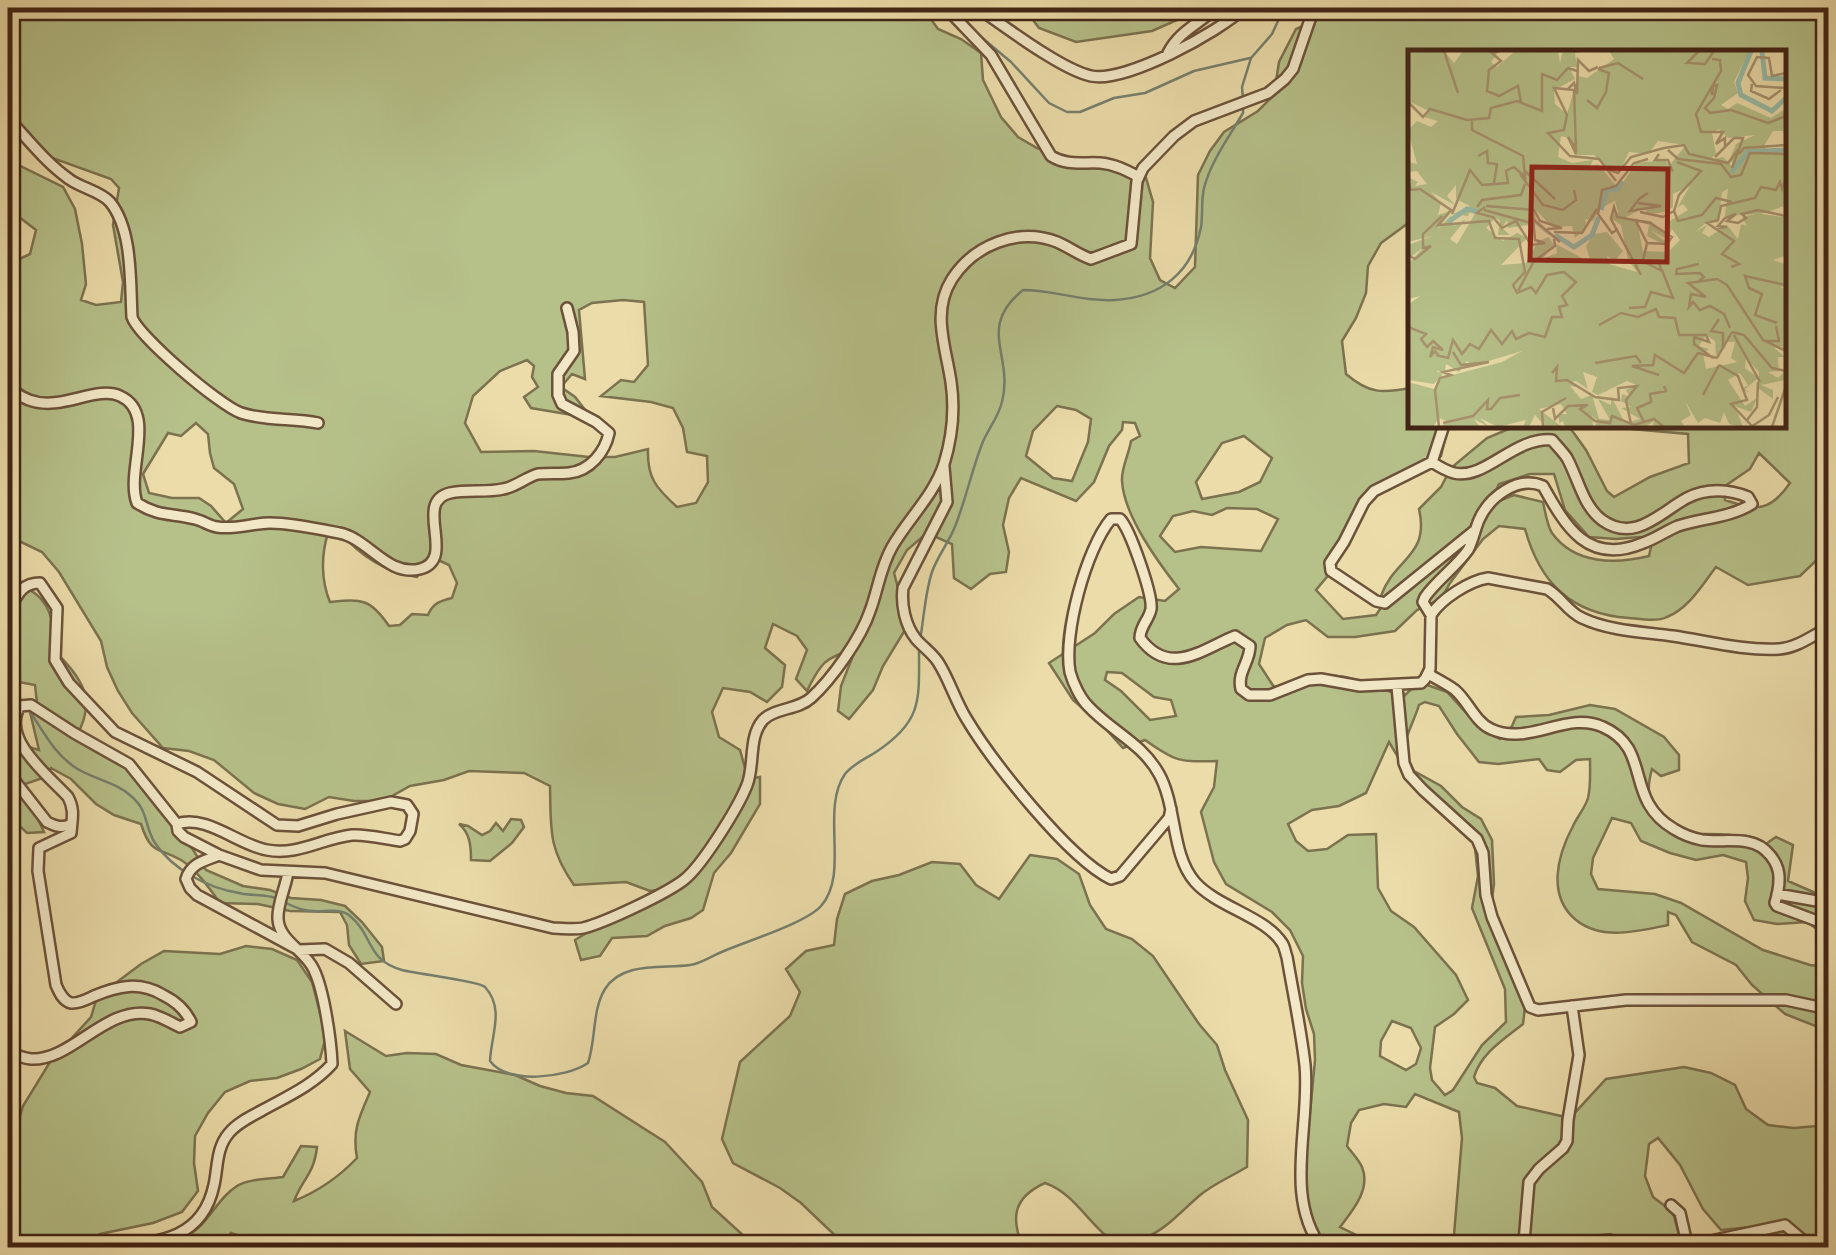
<svg xmlns="http://www.w3.org/2000/svg" width="1836" height="1255" font-family="'Libre Caslon Text',serif">
<rect width="100%" height="100%" fill="#ebdca9"/>
<filter id="stains"><feTurbulence type="fractalNoise" baseFrequency=".002" numOctaves="4"/><feColorMatrix values="0 0 0 0 .2 0 0 0 0 .09 0 0 0 0 .02 0 0 0 .5 -.17"/></filter>
<radialGradient id="worn" r=".72"><stop offset=".6" stop-color="#630" stop-opacity="0"/><stop offset="1" stop-color="#630" stop-opacity=".3"/></radialGradient>
<path fill="#b6c089" stroke="#7c724f" stroke-width="2.5" fill-rule="evenodd" d="M8,8H818L828,9L846,19L854,8H923L938,29L961,39L981,53L983,80L1001,117L1018,137L1037,148L1067,158L1102,164L1124,175L1146,178L1153,202L1150,258L1160,280L1175,288L1195,267L1198,175L1210,151L1224,132L1258,111L1274,95L1279,62L1296,29L1343,8H1828V549L1800,576L1748,585L1716,567C1702,585 1689,608 1667,617C1657,622 1640,619 1629,618C1571,614 1540,583 1525,529L1499,526L1483,539L1450,583L1441,599L1417,610L1395,631L1355,637H1328L1306,620L1287,625L1265,638L1259,664L1274,687C1291,684 1307,678 1323,676C1346,673 1382,688 1403,697L1419,682L1447,692L1480,728L1500,739L1512,726L1516,717L1549,715L1590,705L1615,709L1664,737L1679,755V770L1661,776L1652,769C1642,804 1656,810 1679,834C1707,835 1737,829 1760,848L1776,837L1793,845L1788,881L1820,895L1828,890V937L1807,922L1777,924L1754,920L1745,901L1748,878L1746,862L1723,855L1696,860L1670,853L1641,841L1631,823L1612,818L1593,858L1591,874L1598,889L1655,894L1681,903L1763,950L1810,965L1828,967V1031L1785,1014L1752,985L1736,965L1692,942L1676,915L1668,912V925C1638,931 1602,941 1576,920C1547,896 1557,856 1573,826C1577,817 1585,808 1588,798C1591,786 1590,771 1590,759L1576,760L1560,772L1547,770L1539,759L1498,764L1479,762L1457,734L1439,706L1425,702L1419,705C1414,721 1406,735 1403,750L1414,771L1441,786L1462,807L1481,819L1492,840L1494,884L1490,914L1512,968L1525,1007L1523,1024C1504,1039 1481,1053 1474,1077L1477,1083L1495,1088L1517,1106L1570,1118L1606,1079L1684,1067L1711,1073L1735,1085L1746,1109L1768,1125L1794,1128L1828,1125V1247H1772L1773,1225L1721,1230L1703,1209L1680,1165L1658,1138L1649,1144L1645,1176L1653,1197L1673,1212L1682,1247H1453L1462,1138L1459,1112L1415,1094L1406,1107L1384,1104L1359,1110L1351,1123L1347,1146C1352,1153 1359,1160 1362,1167C1371,1189 1353,1210 1340,1227L1381,1247H1316L1305,1213L1301,1165L1310,1113L1315,1060L1314,1034L1306,1009L1302,983L1303,956L1290,930L1272,912L1226,884L1214,862L1201,812L1214,787L1217,761C1179,762 1176,762 1145,740L1123,748L1104,727L1073,700L1049,663L1095,633L1114,614L1139,597L1165,601L1179,589C1158,562 1124,516 1122,481C1121,469 1129,454 1131,441L1140,436L1135,423L1123,422L1122,430L1109,446L1094,482L1076,501L1021,478L1009,498L1003,525L1009,552L1006,572L990,574L971,589L954,578L952,544L927,533L907,550L894,573L908,625L883,666L873,690L849,719L838,711L841,686L856,648C825,658 821,662 807,691L796,679L807,650L797,636L773,624L765,648L785,665L782,687L767,702L750,692L723,688L712,712L719,737L740,750L748,779L760,777V804L731,853L714,873L703,910L691,918L665,926L647,936L612,938L600,956L581,960L575,940L616,915L674,888L650,891L626,882L574,885C548,848 551,829 550,786L524,773L469,771L444,780L410,786L383,801H354L329,797L305,809L278,804L254,793L214,760L189,751L163,748L132,713L118,691L107,667L101,641L59,572L42,552L19,541L8,546V271L13,262L30,254L36,230L19,217L8,214V160L63,187L75,209L82,244L86,284L81,300L96,305L121,302L123,282L113,225L119,188L111,179L44,155L9,126L8,131ZM1411,52H1784V425H1622L1631,429L1688,434L1689,463L1650,477L1614,497L1607,491L1586,450L1568,425H1518L1487,438L1451,468L1441,487L1419,509C1430,557 1394,558 1381,596L1387,599L1376,615L1343,619L1316,590L1331,572L1370,490L1393,476L1419,470L1441,456L1447,430L1445,425H1411V388C1382,393 1369,394 1346,374L1342,341L1356,318L1366,293L1368,266L1381,243L1411,221ZM623,300L644,302L648,365L634,382L621,380L601,396L651,402L673,408L683,428L687,452L707,456L708,482L696,503L677,507C656,488 647,478 648,449L615,457H589L534,451L481,452L465,423L473,396L500,371L527,360L534,366L532,377L538,387L524,397L531,408L578,416L586,411L575,397L561,387L572,374L585,379L579,310L592,303ZM1057,406L1076,410L1091,419L1088,442L1072,481L1053,478L1026,456L1033,431ZM196,423L208,434L210,453L214,468L234,484L243,509L226,523L211,506L199,498H172L149,493L143,474L168,433L181,436ZM1244,436L1272,458L1260,482L1239,492L1202,499L1196,482L1222,443ZM1759,453L1790,483C1770,512 1757,511 1725,500V486L1750,469ZM1530,474H1554L1565,510L1589,537L1616,539L1640,537L1652,542L1649,556C1616,564 1575,565 1552,533C1547,525 1545,511 1543,502L1514,495L1489,505L1499,484ZM1227,508L1257,509L1278,519L1261,551L1201,547L1175,552L1160,536L1173,516L1193,511L1212,515ZM328,533H341C361,557 386,572 417,577L423,566L436,559L449,565L457,583L452,598C440,601 433,603 428,615L412,614L400,625L389,626C370,598 362,599 330,602C321,581 321,555 328,533ZM1107,672L1122,673L1154,697L1171,700L1176,716L1150,720L1121,691L1105,680ZM1389,742L1408,774L1467,825L1475,848L1478,876L1472,908L1505,989L1506,1022L1482,1045L1453,1090L1445,1095L1432,1080L1430,1068L1435,1027L1454,1014L1468,1000L1456,975L1414,927L1391,911L1378,888L1376,834L1348,835L1327,849L1308,851L1296,841L1288,824L1312,810L1339,806L1366,793ZM1392,1021L1411,1028L1421,1048L1416,1064L1406,1070L1380,1056L1381,1041Z
M1024,8H1196L1193,13L1152,31L1076,42L1039,28Z
M8,583C48,589 54,616 56,652C83,680 97,700 76,737L140,772L145,792L186,839L206,870L243,886L270,890L291,898L321,900L345,906L362,922L382,947L384,961L361,964L349,945L347,925L340,912L290,911L258,904L220,903C210,889 196,869 181,860C158,847 151,855 141,824L114,815L96,804L71,779L51,768L43,778L22,785L44,832L27,833L8,815V736L22,745L39,750L30,712L37,703L35,685L8,680Z
M511,819L521,820L524,827L512,843L490,861L471,860C471,846 470,833 459,824L468,826L482,835L490,831L496,823L503,831Z
M1030,855L1057,859L1079,874L1090,905L1106,929L1132,939L1153,956L1199,1024L1217,1045L1225,1070L1248,1120L1247,1167C1232,1176 1213,1184 1199,1196C1171,1220 1146,1255 1104,1234C1084,1216 1071,1192 1045,1183C1014,1197 1010,1217 1023,1247H845L844,1244L801,1203L780,1188L733,1163L722,1139L740,1062L790,1016L800,992L786,969L806,951L834,945L837,919L845,894L872,881L899,875L932,862L960,864L976,885L999,899Z
M246,946L272,949L297,960L312,982L326,1036L320,1059L301,1069L277,1078L250,1081L225,1092L208,1113L195,1136L194,1163L198,1191L182,1212L153,1223L100,1234L74,1247L8,1248V1145L16,1130L23,1106L50,1062L91,1017L97,997L141,964L164,951L220,954Z
M345,1031L386,1056L407,1053L436,1054L461,1065L515,1075L540,1086L566,1093L593,1096L665,1142L702,1182L712,1207L756,1247L236,1248L246,1238L231,1233L218,1247L107,1248C132,1245 163,1246 186,1236C209,1225 216,1199 237,1186C248,1179 269,1179 283,1177L301,1146L317,1147C314,1174 303,1178 294,1201C319,1191 338,1178 357,1158C352,1131 359,1117 370,1092L350,1069Z"/>
<g fill="none" stroke-linecap="round" stroke-linejoin="round">
<path stroke="#757f6d" stroke-width="2.5" d="M974,31L1011,62L1049,103L1067,112H1080L1114,98L1145,93L1194,71L1250,58
M1243,99L1242,87L1251,58L1272,34L1284,8
M920,640C924,618 925,593 932,572C938,555 950,541 956,524C966,498 972,470 982,444C988,429 998,418 1002,402C1014,355 976,328 1023,290C1055,290 1082,302 1115,300C1161,297 1192,273 1201,227C1203,214 1201,201 1204,188C1211,161 1229,137 1243,113V107
M8,691L14,692L23,702
M28,709C43,730 53,753 76,768C93,779 116,782 131,796C149,811 144,826 155,843C173,870 208,888 239,893C251,896 264,894 276,898
M284,902C290,905 298,909 305,910C320,914 338,906 350,916C374,936 366,960 402,970C417,974 479,981 485,987C505,1009 491,1035 490,1061C507,1085 566,1078 588,1063C596,1040 592,1010 605,989C622,961 663,969 690,965C701,964 713,955 724,951C747,941 806,923 821,906C850,874 820,810 845,774C853,764 865,759 876,752C923,721 919,700 919,648"/>
<defs>
<path id="minor" d="M946,8L991,55L1051,156C1067,166 1082,162 1100,163C1114,164 1126,170 1139,177
M978,8C1004,26 1062,70 1091,76C1126,83 1219,32 1244,8
M1168,53C1179,31 1199,24 1216,8
M8,118C28,139 45,162 69,179C81,188 100,191 110,202C133,230 130,283 132,317C138,336 220,406 241,413C265,421 293,418 318,423
M8,295C21,324 0,358 11,387C15,394 22,397 29,400C61,412 96,385 120,396C158,413 125,471 137,503C159,517 172,513 195,519C203,521 210,526 217,527C235,530 253,523 270,523C291,523 319,529 339,533C368,538 387,577 420,569C458,559 412,502 450,493C467,489 486,493 503,489C516,487 526,477 538,474C548,473 559,474 569,473C590,471 605,452 609,433L596,422L562,404L558,395V374L574,351L573,332L567,308
M1444,425L1432,462L1374,491L1364,502L1344,542L1330,563L1331,571L1376,601L1385,603L1474,531
M944,467L947,502L903,588C901,605 905,625 916,639C923,647 932,653 938,662C949,679 955,700 966,718C991,760 1068,858 1111,879L1120,876L1169,818L1171,809
M8,612C17,597 20,583 40,583L57,608L55,660L69,683L115,732L197,772L277,825L298,826L337,814L391,802L407,805L413,814L410,831L405,839L400,841C385,839 367,834 352,835C323,838 298,856 267,850C238,845 207,814 177,824
M1431,615C1441,599 1469,581 1488,578L1547,589C1560,596 1568,612 1582,618C1609,631 1644,632 1673,636C1707,641 1744,651 1779,649C1797,648 1813,635 1828,628
M1428,674C1437,679 1447,684 1455,690C1468,701 1475,722 1491,729C1529,747 1567,710 1603,727C1653,749 1623,799 1674,829C1682,834 1692,838 1702,840C1717,842 1733,839 1748,842C1766,845 1780,863 1779,880C1779,888 1777,896 1775,903L1777,906L1828,925
M1397,686L1404,763L1409,775L1423,790L1477,839L1483,853L1486,895L1492,917L1530,1007L1538,1010L1626,1000H1786L1828,1009
M8,772L47,822C55,826 63,829 71,824
M219,855C204,861 191,863 186,879L190,888L197,895L299,950L325,949L349,963L396,1004
M1777,894L1828,903
M1572,1006L1579,1055L1568,1120L1567,1141L1563,1148L1539,1169L1529,1182L1524,1242L1530,1247L1610,1240L1619,1248
M8,1052C15,1055 23,1058 31,1059C72,1061 105,1006 150,1014C160,1016 170,1022 180,1027L191,1022C185,1009 175,1001 163,995C139,981 118,986 94,996C88,999 78,1004 71,1003C63,1001 59,992 56,985L38,871L39,848L71,833C72,819 75,810 68,797C48,775 0,739 20,706L31,705L74,733L129,764L177,824L178,831L184,837L219,855L261,870L325,873L553,928C562,928 573,930 583,928C604,923 668,893 685,879C703,864 738,808 747,785C755,765 748,737 763,720C774,708 798,710 811,698C832,679 861,638 870,611C878,590 880,568 892,547C908,519 934,495 944,464C952,438 955,409 951,382C946,347 931,312 952,279C974,245 1018,227 1057,242C1069,247 1079,255 1091,259L1131,244L1137,181L1143,168L1174,136L1194,121L1268,93L1285,79L1293,69L1314,8
M1671,1205L1680,1213L1688,1248
M95,1248C146,1242 201,1247 214,1185C218,1167 216,1148 229,1133C237,1123 250,1117 261,1111C286,1097 312,1086 332,1064C331,1040 324,991 314,970C306,951 279,941 278,919C277,904 286,887 288,872
M1322,1248C1283,1197 1311,1123 1305,1065C1301,1029 1293,993 1287,957C1285,952 1285,947 1282,943C1266,917 1217,907 1195,882C1171,855 1177,806 1159,774C1142,743 1111,731 1088,706C1080,698 1073,683 1070,672C1063,634 1086,549 1111,519H1120C1130,529 1153,595 1151,609C1149,620 1140,626 1140,638C1169,678 1203,649 1235,636L1250,646C1250,662 1237,672 1241,689L1249,695H1270L1308,680L1321,679L1360,686L1421,683L1425,679L1430,669L1431,615L1423,602L1425,597C1437,580 1456,567 1468,550C1473,541 1475,529 1479,520C1489,497 1518,475 1543,486C1566,527 1588,566 1643,543C1655,539 1666,531 1678,526C1703,518 1729,518 1752,504L1748,497C1729,489 1706,488 1687,498C1662,511 1635,544 1602,520C1583,506 1578,478 1567,458C1563,452 1557,446 1552,440C1513,437 1486,480 1454,473C1447,471 1438,466 1432,462
M1712,1248L1715,1240L1785,1225L1812,1248"/>
</defs>
<use href="#minor" stroke="#6c523a" stroke-width="14"/>
<use href="#minor" stroke="#f2e8c7" stroke-width="9"/>
</g>
<g transform="translate(1408 50)">
<rect width="378" height="378" fill="#ebdca9"/>
<path d="M0,1H36L46,13L55,1H91L83,12L89,17L107,1H150L152,13L155,1H181L167,3L169,17H161L167,29L146,40L147,54L159,64L170,26L179,28L206,9L201,1H341L326,32L330,43L313,55L320,59L329,53L363,68L377,59V91L375,81H365L356,96L362,105L377,103L376,156L353,164L377,167V206L365,210L377,214V237H372L377,239V304L374,296L366,298L377,307H370L371,321L360,322L370,328L377,321V330L353,335L365,340V349L350,338L351,322L338,308L337,318L350,328L337,339L341,343L334,339L340,335L332,323L320,330L337,356L349,348L343,362L327,356L335,377L321,374L316,362L312,373L297,368L290,373L277,351L283,365L273,371L277,377H245L246,371L237,377H187L189,370L184,366L185,377H157L155,371L151,373V364H159L153,354L131,359L154,377H138L127,365L121,377H115L118,370L90,377L72,368L81,377L66,369L72,377H32L40,372L31,368L25,377H0V332L26,339L33,328L94,312L114,301L64,316L59,311L51,322L38,314L37,321H28L35,324L26,334L0,330V255L12,246L0,249V214L16,197L0,209V195L24,186L0,192V127L10,132L7,136L19,134L9,121L0,122V112L9,114L0,80L9,71L23,77L30,71L13,66L21,61L0,51ZM311,79L320,88L347,85L328,94L322,109L329,121L315,107L301,110L308,104L304,83ZM153,86L160,88L167,105H186L204,121L213,119L221,102L240,104L250,91L278,95L261,116L257,110L228,113L211,139L190,114L182,117L185,110L164,113L150,107ZM48,135V149L62,156L45,164L60,166L63,159L67,164L49,194L42,189L58,169L46,176L43,166L29,180L45,160L30,165L33,153L23,142L47,155L39,146ZM282,136L269,158L275,154L280,160L257,174L258,185L243,171L217,168L235,158L241,164L257,162L265,157V144ZM320,139L317,166L348,164L334,167L339,176L333,174L330,189L319,175L301,187L294,183L299,175L287,182L300,171L310,173L314,142ZM207,151L210,162L201,167L213,175L220,210L229,222L201,214L199,206L207,211L215,201L199,182L186,184L178,196L183,213L148,194L149,203L134,209L146,196L141,187L130,191L118,213L93,215L119,188L109,183L95,191L78,178L87,168L92,170L90,185H102L94,178L99,170L100,178L127,174L139,184L151,189L129,172L125,157L144,177L164,176L167,188L179,177L177,169L186,171L191,159ZM229,171L241,175L239,186L255,194H262L263,188L259,191L254,189L242,180L259,189L264,179L272,190L260,202L235,201ZM298,285L307,291L308,306L317,298L313,292H327L323,308L329,312L298,319L295,304L301,299L291,296ZM175,322L189,327L184,342L190,345L219,331L228,335L218,340L222,347L214,344L213,351L223,357L213,358L232,369L217,373L203,346V355L190,349L202,370L191,369L184,345L173,349L162,336L170,337L162,332L168,331L180,339Z" fill="#b6c089" fill-rule="evenodd"/>
<path fill="none" stroke="#98bca8" stroke-width="5" d="M343,1L330,33L333,45L364,61L378,48M354,1L357,28L378,29M323,123L340,102L378,100M193,160L199,140L210,139L214,131M40,172L59,159L70,162M147,185L166,197L184,185L191,167"/>
<path fill="none" stroke="#a7926e" stroke-width="2.5" d="M36,1L50,43M91,1L84,3L93,11L81,20L79,41L91,46L110,36L113,52M291,1L279,13L297,14L306,1M304,9L312,10L313,21L288,64L293,82H315L308,94L317,88V98M191,18L210,13L235,29M344,34L343,41L361,49L373,40M303,37L304,45L305,36L309,35L306,48L297,58L302,63L323,60L360,73L378,66M377,38L348,36L340,25L349,7L361,8L364,26L378,23M159,40L166,33L169,44L170,10L181,21L190,17M179,50L189,58L198,42L201,23L190,19M0,52L15,67L22,59L59,70L81,68L83,58L109,51L134,61V24L149,30L160,18L169,21M260,100L270,109L313,114L323,127L333,125L342,103L378,104M168,104L160,87L168,99L166,40L146,38L159,65L156,80L140,83L162,106L191,109L208,131M251,104L247,110H260L264,120L254,118M331,104L336,98L378,95M70,106L79,101L80,113L89,114L86,133M307,107L326,88H335L324,118M196,118L210,123L223,107L256,98L276,95L281,104L320,113L330,100M117,121L147,149M112,124L135,155L155,160L168,150L166,140M0,131L3,140L12,139L43,160L30,175L81,171L87,188L111,189L117,222L105,235L109,243L123,237L128,243L139,225L156,222L168,232L154,246L159,255L151,257L154,267H144L137,287L121,283L108,289L104,281L94,294L83,280L71,299L62,294L54,304L45,290L40,308L28,305M230,153L253,156L222,161L231,149L240,143M78,156L126,160L132,171L154,178L139,179M69,157L74,150L113,145L117,134M77,157L69,163L85,167L94,178L108,171L123,195L137,193L127,190L125,169L152,192M76,160L123,173M266,161L270,171L294,165L308,148L324,152M266,161L271,145L293,121L269,112M232,162L255,167L266,161M44,164L62,120L74,135L100,133L98,121L106,117L117,127L115,106L64,80V70M227,169L239,193L235,211L254,221L250,211L261,213M310,178L319,177L310,176L317,168L328,164L319,171L330,173L338,168L334,164L350,160L378,166M210,179L204,183L190,164L194,140L208,136L226,113L240,109M146,182L174,183L189,159M0,205L7,209L23,196L15,198V184L34,166M291,214L269,219L268,224L292,223L296,227L291,231M323,217L331,214L314,204L326,191L299,173L310,170L313,156L347,148L353,137L368,140L372,132L374,139L378,127M233,225L203,169L206,157L209,167L242,173L264,187L259,194L239,193M110,241L126,211L147,196L146,189M221,258L237,257L243,242L265,248L254,220M311,269L303,281L315,283V297M369,273L347,265L354,244L341,238L337,226L378,235M191,275L213,263L230,267L248,259L251,267L267,268L271,285H298L301,292L286,287V294L305,308M0,277L18,284L13,289L19,297L25,291L35,300L25,297L22,307L27,301L31,306M322,278L316,264L302,256L292,260L285,252L281,257L283,244L298,247L280,233L309,229L319,235L355,290L378,301M324,282L336,285L364,318L378,321M326,285L352,332M356,291H371L368,276M309,308L324,282M187,313L228,306L233,313M311,315L330,326L339,350L323,354L344,376M144,323L149,317L148,331L159,330L187,347L211,350L210,338L229,336L218,350L223,374M251,325L224,316L245,315L247,305L276,323L290,303L309,308M295,345L311,315M145,358L147,369L160,356L180,355L172,359L187,371L202,373L204,366L226,375L246,369L256,377M339,370L349,357L350,332M236,372L229,358L243,352L242,344L258,341L256,336M35,373L65,366L80,350L79,359H83L92,348L112,345M31,377L27,340L32,328L43,325L35,322L81,312L53,315L45,302M135,377L134,362L158,348M343,377L361,365L370,347M364,377L378,336"/>
<path fill="#8f2418" fill-opacity="0.15" stroke="#8f2418" stroke-width="5" d="M124,117L260,119L259,212L122,210Z"/>
<rect width="378" height="378" fill="none" stroke="#412415" stroke-width="5"/>
</g>
<rect width="1836" height="1255" fill="none" stroke="#ebdca9" stroke-width="40"/>
<rect x="10" y="10" width="1816" height="1235" fill="none" stroke="#412415" stroke-width="5"/>
<rect x="20" y="20" width="1796" height="1215" fill="none" stroke="#412415" stroke-width="2.5"/>
<rect width="100%" height="100%" filter="url(#stains)"/>
<rect width="100%" height="100%" fill="url(#worn)"/>
</svg>
